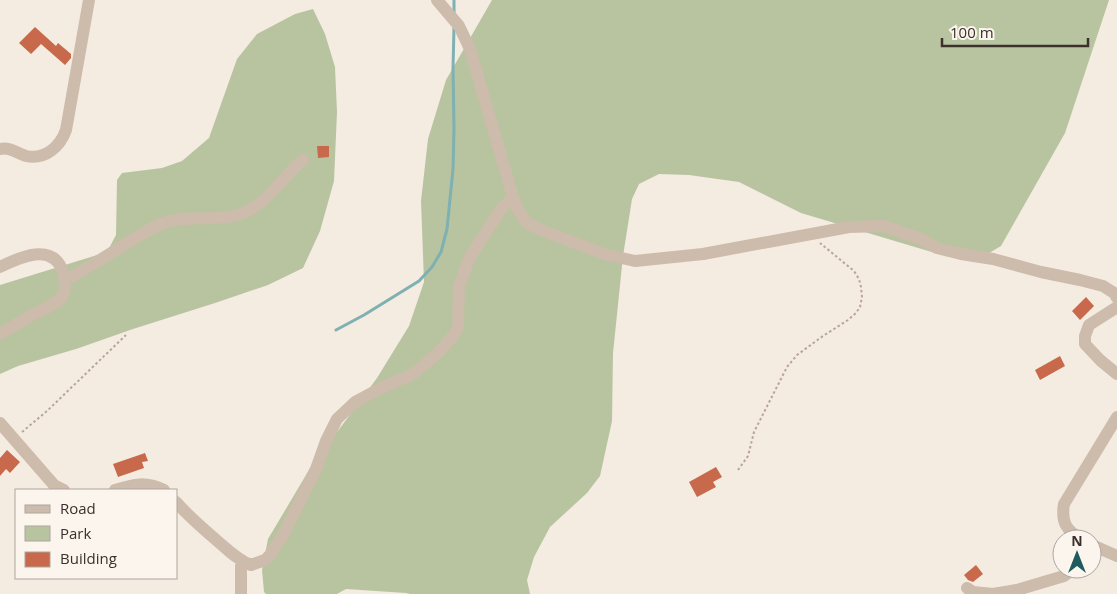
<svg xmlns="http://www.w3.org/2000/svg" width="1117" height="594" font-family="'Open Sans',sans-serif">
<rect width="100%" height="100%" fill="#f4ebe1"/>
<path fill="#b8c4a0" d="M492,0H1109L1065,133L1001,246L979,259L935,253L801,213L739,182L689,175L659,174L639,184L632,199L623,256L613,353L612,421L600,476L587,493L550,527L534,557L527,580L530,594H410L406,593L346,589L337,594H266L264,592L262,570L268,539L309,470L377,378L409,326L424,282L421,201L428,139L446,80Z
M313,9L325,34L335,67L337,112L334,181L320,231L303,268L268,285L215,303L133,329L76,349L18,366L0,374V285L107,252L116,235L117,180L122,173L162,168L182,161L209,138L237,59L257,34L295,14Z"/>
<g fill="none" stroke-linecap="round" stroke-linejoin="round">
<path stroke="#7fb0b2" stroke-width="3" d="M454,0V13
M336,330L364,315L419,281L432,267L441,252L447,229L453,169L454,128L453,69L454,27"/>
</g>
<path fill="#c8694b" d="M35,27L56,46L58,43L71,54V58L65,65L41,44L31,54L19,43Z
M317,146H329V157L318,158Z
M1086,297L1094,306L1080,320L1072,311Z
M1060,356L1065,366L1040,380L1035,370Z
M7,450L20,462L10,473L6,469L0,476V458Z
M145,453L148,461L142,462L144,468L118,477L113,464Z
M716,467L722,477L713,482L716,487L697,497L689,482Z
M976,565L983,574L973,582L968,580L964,575Z"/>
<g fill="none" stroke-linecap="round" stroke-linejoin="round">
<path stroke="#b9a596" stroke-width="2" stroke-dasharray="2.5 2.5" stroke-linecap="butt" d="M22,432L47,411L126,335
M738,470L748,456L754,432L787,367L797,355L823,336L848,320L856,313L860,307L862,297L861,287L859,279L854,271L820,243"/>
<path stroke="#cdbbac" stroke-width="12" d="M437,0L459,26L470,49L513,197L518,210L527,223L539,229L604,254L635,261L703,254L849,227L884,226L921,239L937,248L961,254L993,259L1041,272L1080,280L1103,286L1114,293L1117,298
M0,149C11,147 16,153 26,156C45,160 60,147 66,130L89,0
M0,267C20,257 53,242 63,272C65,279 66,289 63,295C58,305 36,312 27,318C18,323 9,329 0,334
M65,279L73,276C88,267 104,258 119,248C134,239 149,228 166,222C191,214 221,223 246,212C269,201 283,176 303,160
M1117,307L1089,325L1085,336V344L1100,360L1117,374
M0,423L54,485L64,490
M115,490C134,484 145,481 164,490
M176,502C190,518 206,531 222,545C231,553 240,561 251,565L265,560L270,555L283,535L316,469L326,441L337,419L355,402L383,387L413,374L437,354L452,337L458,328L459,286L469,259L501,209L513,197
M1081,539C1066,530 1061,522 1064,504L1117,417
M1092,545L1117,556
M967,588L973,592L993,594L1017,590L1064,576L1073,569
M241,594V566L242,561"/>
</g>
<rect x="15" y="489" width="162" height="90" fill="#fbf5ee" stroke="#aea6a0"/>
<rect x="25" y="505" width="25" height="8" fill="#cdbbac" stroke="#aea6a0"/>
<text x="60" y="514" font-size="15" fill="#3b302b">Road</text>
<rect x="25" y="526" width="25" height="15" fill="#b8c4a0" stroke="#aea6a0"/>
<text x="60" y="539" font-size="15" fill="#3b302b">Park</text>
<rect x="25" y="552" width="25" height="15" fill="#c8694b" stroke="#aea6a0"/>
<text x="60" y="564" font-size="15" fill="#3b302b">Building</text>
<g transform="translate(1077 554)"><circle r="24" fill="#fbf5ee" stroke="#aea6a0"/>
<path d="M0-4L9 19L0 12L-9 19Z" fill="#1f5a5e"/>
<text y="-8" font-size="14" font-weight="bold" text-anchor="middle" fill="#3b302b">N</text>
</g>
<path d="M942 38v8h146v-8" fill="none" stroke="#3b302b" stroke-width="2.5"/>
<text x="950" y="38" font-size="15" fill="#3b302b" stroke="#fbf5ee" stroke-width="4" paint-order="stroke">100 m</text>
</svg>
